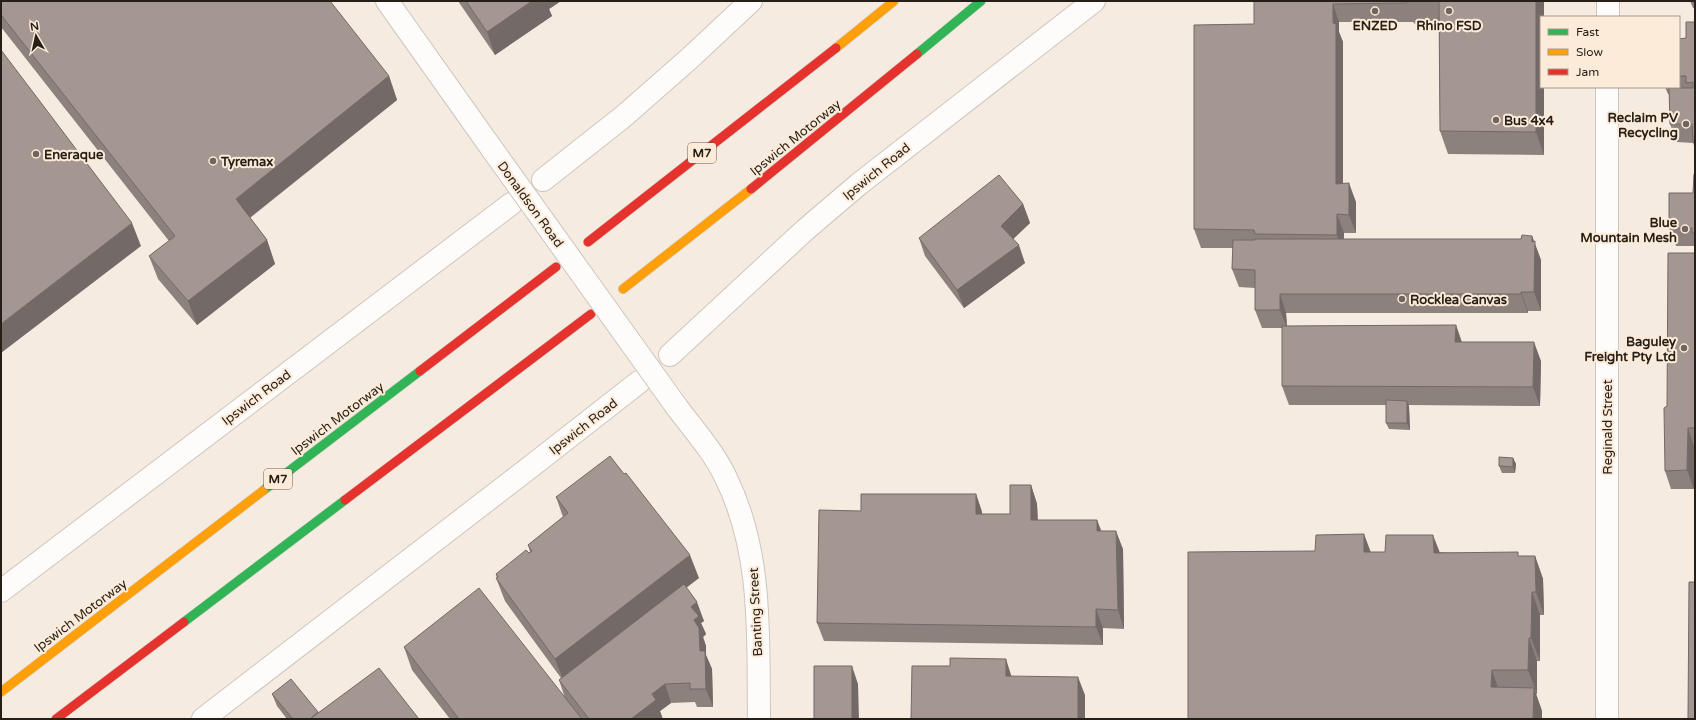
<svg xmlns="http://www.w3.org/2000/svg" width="1696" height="720" font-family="'Varela Round',sans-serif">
<rect width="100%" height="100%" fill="#f5ebe1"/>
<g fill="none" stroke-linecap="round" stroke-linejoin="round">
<defs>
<path id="street" d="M387,1L492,149
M1608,17V1
M1607,87V719
M543,180L624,116L690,58L751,1
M670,355L805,230L859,184L1094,1
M676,406C693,429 714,452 726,478C763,553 758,637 759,719
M1,591L511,204
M203,719L529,468L639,382"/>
<path id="fast" d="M917,54L981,1
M264,490L420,371
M184,622L345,500"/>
<path id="slow" d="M836,48L894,1
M623,289L751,189
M1,692L264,490"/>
<path id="jam" d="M751,189L917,54
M588,242L836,48
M420,371L556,267
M345,500L591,314
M56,719L184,622"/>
</defs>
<use href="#street" stroke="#cec6bd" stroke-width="24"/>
<use href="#fast" stroke="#d0cbc6" stroke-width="10"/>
<use href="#slow" stroke="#d0cbc6" stroke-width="10"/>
<use href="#jam" stroke="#d0cbc6" stroke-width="10"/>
<use href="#street" stroke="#fefcfa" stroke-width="22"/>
<use href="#fast" stroke="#30b455" stroke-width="9"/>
<use href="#slow" stroke="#ff9f0a" stroke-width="9"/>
<use href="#jam" stroke="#e5322d" stroke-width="9"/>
<defs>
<path id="street-bridge" d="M492,149L676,406"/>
</defs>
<use href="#street-bridge" stroke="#cec6bd" stroke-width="24" stroke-linecap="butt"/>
<use href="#street-bridge" stroke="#fefcfa" stroke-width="22"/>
</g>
<path fill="#8d817d" d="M1,1L389,76L397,100L250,218L267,240L275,264L197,325L158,279L149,256L169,241L1,27Z
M458,1H561L549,9L552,16L495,55Z
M1254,1H1544V17H1541L1544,155L1448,154L1440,131L1439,24H1415L1413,22H1339V32L1343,42V184L1356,202V233H1344V239H1521L1532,236L1541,260V311H1528V313H1286L1287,326L1456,325L1462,342L1541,361L1540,406L1409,405V407L1410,430L1389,429L1386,423V405H1289L1282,386V328H1262L1255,310V288L1239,287L1232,269L1233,248H1201L1194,229L1254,24Z
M1690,1H1695V8H1693Z
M1695,22V147L1693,143L1677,142L1670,124L1669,94H1668L1665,87H1679V39L1686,38Z
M1695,174V246H1676L1669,228L1693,193Z
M1023,204L1030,223L1013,239L1025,263L964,308L925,256L919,238Z
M1695,253V446H1694V489H1671L1665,471L1667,406Z
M1513,458L1516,464L1515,473H1502L1499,466Z
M1031,485L1037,504L1038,520H1097L1101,531L1123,549L1124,629L1103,628V645L824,641L817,623L861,511L976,494L982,512V514H1010Z
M556,497L699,578L686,587L704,621L701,623L706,634L703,637L706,646V655L712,669L713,707H697L695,702L671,703L660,711L662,719H450L412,670L404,647L565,698L559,680L561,678L505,601L496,578H497L496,574L530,552L528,545L563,517Z
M1370,552H1439L1519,556H1535L1543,579L1544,615H1540V661H1537V694H1536L1542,711L1188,719Z
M272,694L318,712L419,719H287L277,706Z"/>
<path fill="#736966" d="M532,1H561L549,9L552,16L495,55L487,32Z
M1536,1H1544V17H1541V87H1544V155L1536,132Z
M1333,4L1339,22V32L1343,42V203L1336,184Z
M389,76L397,100L244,222L236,199Z
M1349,183L1356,202V233L1349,215Z
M1023,204L1030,223L1008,244L1001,226Z
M1337,214L1344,233L1343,253L1337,235Z
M132,223L141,246L1,353V324Z
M1532,236L1541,260V311L1534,292L1532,242Z
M267,240L275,264L197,325L188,301Z
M1019,245L1025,263L964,308L957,290Z
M1521,292L1528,311V313L1521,294Z
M1280,294L1286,313L1287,328L1280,310Z
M1456,325L1462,344L1455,342Z
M1534,342L1541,361L1540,406L1533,387Z
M1407,401L1409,407L1410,430L1407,423Z
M1688,428L1694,446V489L1687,470Z
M1513,458L1516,464L1515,473L1513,467Z
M1031,485L1037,504L1038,539L1031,520Z
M976,494L982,512L983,533L976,514Z
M1097,520L1104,538L1097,531Z
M1116,531L1123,549L1124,629L1118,610Z
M1364,534L1373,558L1364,552Z
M1433,535L1442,558L1434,553Z
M690,555L699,578L564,682L555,659Z
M1535,556L1543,579L1544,615L1536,592Z
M1532,592L1540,615V661L1531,638Z
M697,602L704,621L701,623L706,634L703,637L706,646V655L712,669L713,707L706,689L700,651L691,607Z
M1096,609L1103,628V645L1096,627Z
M1529,638L1537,661V694L1528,670Z
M1006,659L1012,678L1006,676Z
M852,666L858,684L859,719H852Z
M1492,670L1500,694L1491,687Z
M1078,677L1085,695V719H1078Z
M665,684L671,703L660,711L663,719H631L652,694Z
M1534,688L1542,711V719H1533Z"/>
<path fill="#a49691" stroke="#736966" d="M1,1H330L389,76L236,199L267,240L188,301L149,256L175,236L1,15Z
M466,1H532L487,32Z
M1254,1H1406L1407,3L1333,4V23L1336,24V184L1349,183V215L1337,214V235L1255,234L1254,230L1194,229V25L1254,24Z
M1439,1H1536V132L1440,131Z
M1686,22H1695V141H1693L1692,124H1670L1669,88H1693V82L1686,83V76H1679V39L1686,38Z
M1,50L132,223L1,324Z
M1694,174H1695V233H1692V228H1669V193H1693Z
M999,175L1023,204L1001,226L1019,245L957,290L919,238Z
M1522,235L1532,236V242L1535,241L1534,292H1521V294H1280V310H1255V270L1232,269L1233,240H1255V239H1521Z
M1668,253H1695V428H1688L1687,470L1665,471L1664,408L1667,406Z
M1456,325L1455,342H1534L1533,387L1282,386V326Z
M1386,400L1407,401V423H1386Z
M610,456L624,474L626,473L690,555L555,659L496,578L498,577L496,574L526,550L529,553L532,551L528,545L568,513L556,497Z
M1499,457L1513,458V467L1499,466Z
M1010,485H1031V520H1097V531H1116L1118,610L1096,609V627L817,623L819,510L861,511V494H976V514H1010Z
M1364,534V552H1385L1386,535H1433L1434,553L1518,552V556H1535L1536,592H1532L1531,638H1529L1528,670H1492L1491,687L1534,688L1533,719H1188V552L1315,551L1316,535Z
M1689,582H1695V719H1688Z
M684,584L697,602L691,607L699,616L694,620L699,628L700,651H705L706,689H690V683L665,684L652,694L656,700L631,719H589L559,680Z
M479,588L582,719H459L404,647Z
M950,658L1006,659V676L1078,677V719H911L912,666H950Z
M814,666H852V719H814Z
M379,668L419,719H310Z
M291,679L318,712L310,719H293L272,694Z"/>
<g fill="#6e665e" stroke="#fdebd9" stroke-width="1.5">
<circle cx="1375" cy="11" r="4"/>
<circle cx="1449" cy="11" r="4"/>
<circle cx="1496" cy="120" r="4"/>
<circle cx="1686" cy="124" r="4"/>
<circle cx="36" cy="154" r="4"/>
<circle cx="213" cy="161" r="4"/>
<circle cx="1685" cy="229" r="4"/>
<circle cx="1402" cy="299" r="4"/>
<circle cx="1684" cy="348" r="4"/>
</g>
<g text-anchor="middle" stroke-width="4" stroke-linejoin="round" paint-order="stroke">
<g fill="#fdebd9" stroke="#665c51" stroke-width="1">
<rect x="688" y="143" width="28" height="20" rx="3"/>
<rect x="264" y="469" width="28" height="20" rx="3"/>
</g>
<g font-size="12" font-weight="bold" fill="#261f17">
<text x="702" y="157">M7</text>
<text x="278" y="483">M7</text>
</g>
<g font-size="13" font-weight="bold" fill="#261f17" stroke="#fdebd9" text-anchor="start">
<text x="1375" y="30" text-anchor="middle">ENZED</text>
<text x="1449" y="30" text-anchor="middle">Rhino FSD</text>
<text x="1678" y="122" text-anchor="end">Reclaim PV<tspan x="1678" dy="15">Recycling</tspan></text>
<text x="1504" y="125">Bus 4x4</text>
<text x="44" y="159">Eneraque</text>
<text x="221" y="166">Tyremax</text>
<text x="1677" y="227" text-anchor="end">Blue<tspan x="1677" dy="15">Mountain Mesh</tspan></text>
<text x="1410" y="304">Rocklea Canvas</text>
<text x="1676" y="346" text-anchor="end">Baguley<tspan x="1676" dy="15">Freight Pty Ltd</tspan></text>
</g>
<g font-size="13" fill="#261f17" stroke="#fdebd9">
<text transform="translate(795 137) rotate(-39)" y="5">Ipswich Motorway</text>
<text transform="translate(876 171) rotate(-39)" y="5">Ipswich Road</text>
<text transform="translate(531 204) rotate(54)" y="5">Donaldson Road</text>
<text transform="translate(256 397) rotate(-37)" y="5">Ipswich Road</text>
<text transform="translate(337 418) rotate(-37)" y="5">Ipswich Motorway</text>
<text transform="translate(583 426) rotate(-38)" y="5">Ipswich Road</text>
<text transform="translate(1607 427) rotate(-90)" y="5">Reginald Street</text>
<text transform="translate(755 612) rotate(-93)" y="5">Banting Street</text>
<text transform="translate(80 615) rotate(-37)" y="5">Ipswich Motorway</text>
</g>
</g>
<rect width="1696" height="720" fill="none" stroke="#261f17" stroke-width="4"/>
<rect x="1540" y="16" width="140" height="72" fill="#fdebd9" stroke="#a7998b"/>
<rect x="1548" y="29" width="20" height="6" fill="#30b455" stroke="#a7998b"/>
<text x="1576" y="36" font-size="12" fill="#261f17">Fast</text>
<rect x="1548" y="49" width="20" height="6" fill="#ff9f0a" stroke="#a7998b"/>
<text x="1576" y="56" font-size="12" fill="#261f17">Slow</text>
<rect x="1548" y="69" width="20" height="6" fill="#e5322d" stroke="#a7998b"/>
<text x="1576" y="76" font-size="12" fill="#261f17">Jam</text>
<g transform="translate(36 36) rotate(351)" stroke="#fdebd9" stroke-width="3" paint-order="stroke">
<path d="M0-3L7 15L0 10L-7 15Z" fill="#261f17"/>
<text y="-6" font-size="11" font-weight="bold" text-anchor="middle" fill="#261f17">N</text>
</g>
</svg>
